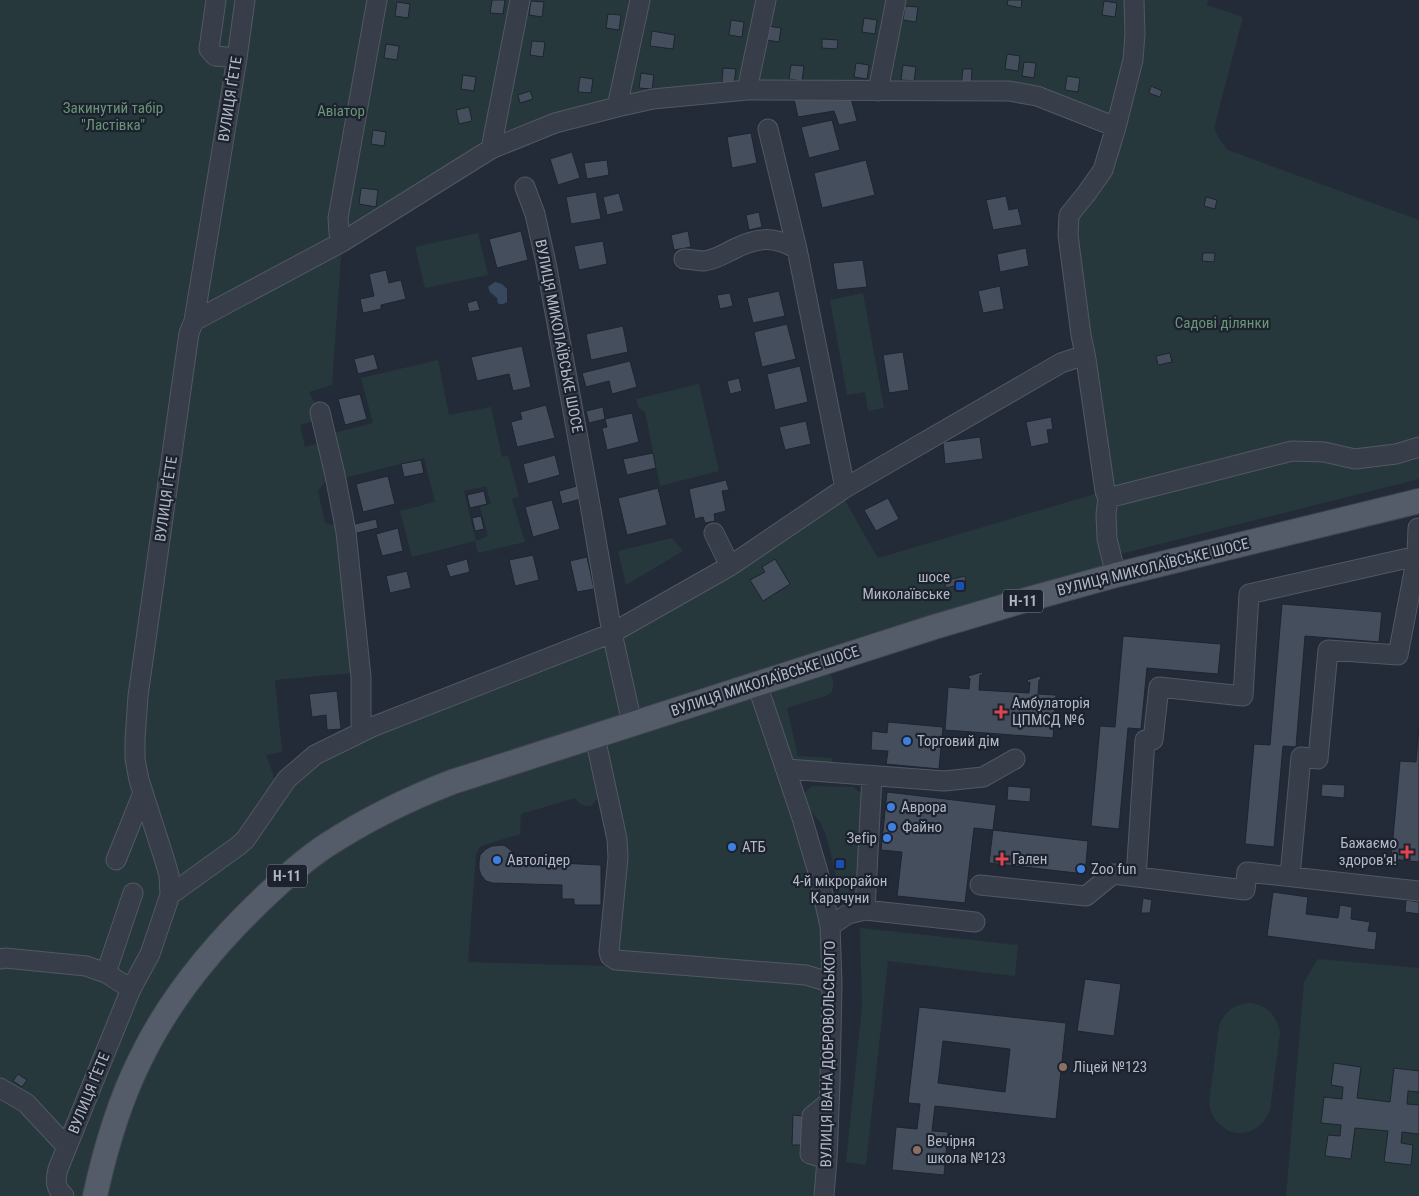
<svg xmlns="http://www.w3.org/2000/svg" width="1419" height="1196" font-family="'Roboto Condensed',sans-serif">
<rect width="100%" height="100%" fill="#232b39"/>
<path fill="#26383b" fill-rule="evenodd" d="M0,0H1208L1207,5L1243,17L1214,128L1219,139L1228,150L1419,220V441L1356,452L1323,445L1115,489L1112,486L1074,217L1116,127L1037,96L759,90L555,123L342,242L332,385L309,392L320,412L321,419L300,425L305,447L320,443L328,479L318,491L325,523L339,527L352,673L275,680L282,752L266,755L269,762L278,790L301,766L612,633L840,492L878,558L1105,491L1116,575L757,684L830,926L824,1196H0ZM598,789L618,858L609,966L468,962L476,854L481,846L520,834L521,814L575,798C580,805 583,806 591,806L597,799Z
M478,233L488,275L425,288L415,247Z
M863,293L884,408L868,411L865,392L847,395L830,300Z
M438,360L449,415L491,407L502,457L508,455L519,497L512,499L525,542L478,553L475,541L412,557L400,511L435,502L424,458L340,479L330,434L373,423L361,378ZM486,486L491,504L480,507L488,536L476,541L464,491Z
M699,384L719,471L660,486L645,412L639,408L636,399Z
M1419,454V479L1124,553L1116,549L1112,517L1117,507L1147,496L1291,459Z
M672,538L683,551L626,585L618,551Z
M826,672C835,676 834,684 832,692L826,696L787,708L798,756L832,758L833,768L791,765L772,705L773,692L778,687Z
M813,786L853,787L861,793L862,798L858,899L852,904L845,905L842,901C834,876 833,850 822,826C818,816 807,812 805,801C803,794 807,789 813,786Z
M860,928L1018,945L1015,976L888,961L866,1165L846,1162L862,1006Z
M1318,959L1419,968V1196H1286L1304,982Z
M1248,1003C1266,1004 1277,1015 1280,1033L1270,1110C1257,1144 1215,1139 1209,1103L1219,1026C1224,1012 1233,1005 1248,1003Z"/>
<path fill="#394861" d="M495,282L502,284L507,289V302L503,304H499L497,301L498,299L490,292L488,287Z"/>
<path fill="#444e5d" stroke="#1e2430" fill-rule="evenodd" d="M492,0H505L503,14L490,13Z
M1008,0H1022L1021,8L1007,5Z
M531,1L544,2L542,17L529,15Z
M1104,1L1117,3L1115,17L1102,15Z
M397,2L410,4L408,18L395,16Z
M905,6L918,7L916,22L903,20Z
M608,14L621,15L619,30L606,28Z
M864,18L877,20L875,34L862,32Z
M731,20L744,22L742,37L729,35Z
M768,26L781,28L779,42L766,40Z
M652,31L675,35L673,49L650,46Z
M822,39L838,40L837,49L822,48Z
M532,41L545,42L543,57L530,55Z
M386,44L399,46L397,60L384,58Z
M1007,54L1020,56L1018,71L1005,69Z
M1024,62L1036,63L1034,78L1022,76Z
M856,63L869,65L867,79L854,77Z
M791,65L804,66L802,81L789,79Z
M903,65L916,67L914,81L901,80Z
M723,68L736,69L734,84L722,82Z
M963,69H972L971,88L961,87Z
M641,73L654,75L652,89L639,88Z
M463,75L476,77L474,91L461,89Z
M1067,76L1080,78L1078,92L1065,90Z
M580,77L593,79L591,93L578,92Z
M1151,86L1162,91L1160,97L1149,93Z
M530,91L533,99L520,103L518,95Z
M851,98L857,121L839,125L834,111L798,117L794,99Z
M469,107L472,121L459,124L456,110Z
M832,120L840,150L809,158L801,127Z
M373,130L386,132L384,146L371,144Z
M751,133L757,163L732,168L727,137Z
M572,152L580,178L558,185L550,159Z
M607,160L609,175L587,179L584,163Z
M866,160L875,195L822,208L814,173Z
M361,188L378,190L376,207L359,204Z
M596,192L601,219L571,224L566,197Z
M619,193L624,211L607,215L603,197Z
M1006,196L1009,210L1018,208L1022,225L993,230L986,200Z
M1206,197L1217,200L1215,209L1204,206Z
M759,212L762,227L749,230L746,215Z
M521,231L528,260L497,268L489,239Z
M688,231L691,247L674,250L671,235Z
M603,241L607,264L579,270L574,246Z
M1026,248L1029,266L1000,272L997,254Z
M1203,253H1215L1214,262L1202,261Z
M863,260L867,287L837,290L833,263Z
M386,270L389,283L401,280L406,299L381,305V309L363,313L360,299L374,296L369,274Z
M1000,286L1004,309L983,313L978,291Z
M779,291L785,316L753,323L747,298Z
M730,293L733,306L720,309L717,295Z
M477,300L480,310L469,312L467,303Z
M787,324L796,359L762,367L754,332Z
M623,326L628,352L591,360L586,334Z
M522,346L531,387L513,391L509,374L477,381L471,357Z
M903,352L909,390L889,393L883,355Z
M1170,353L1172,362L1158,365L1156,356Z
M374,354L378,369L358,374L354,359Z
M630,361L637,387L612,394L609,381L586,387L582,373Z
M800,366L808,402L775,410L767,374Z
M739,378L742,391L730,394L727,381Z
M360,394L367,419L345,425L338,399Z
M546,405L555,438L517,447L511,422L522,419L520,412Z
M603,407L605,419L589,423L586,411Z
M632,413L639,442L607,450L602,428L607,427L605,419Z
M1051,417L1053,429L1047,430L1049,443L1031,447L1026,422Z
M806,421L811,444L785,450L779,427Z
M980,437L983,459L945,464L943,442Z
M653,453L656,468L627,475L623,459Z
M555,455L560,475L528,484L523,464Z
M421,460L424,473L404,477L401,464Z
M388,476L395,504L363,512L356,484Z
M726,480L729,490L722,491L726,511L714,514L715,521L705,523L703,517L695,519L689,489Z
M577,486L581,499L562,504L559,491Z
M658,488L667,525L627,535L618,498Z
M484,491L487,504L470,508L467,495Z
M888,498L899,519L876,531L864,510Z
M552,500L560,529L533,537L525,507Z
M481,516L484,529L475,531L472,518Z
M376,519L378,528L353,534L351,525Z
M398,528L403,551L382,556L376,534Z
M533,555L539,580L515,586L509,560Z
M587,557L594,589L577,592L570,561Z
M467,559L470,572L450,577L446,565Z
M775,559L790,584L763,601L750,580L765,572L762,567Z
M407,571L411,588L390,593L386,576Z
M965,576L966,583L946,588L944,581Z
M1282,604L1382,612L1379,642L1305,636L1296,747L1283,746L1274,847L1245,844L1254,744L1270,745Z
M1123,636L1221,644L1218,674L1147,668L1141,729L1128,728L1119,829L1091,826L1100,726L1115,727Z
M982,672L983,675H980L979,690L1029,693L1030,682L1028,683L1027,680L1040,676L1041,679L1039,680L1038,694L1056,695L1053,738L945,730L948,687L969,689L970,678L969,679L968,676Z
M337,691L341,729L327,730L326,715L312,717L309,694Z
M888,722L943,727L939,769L886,764L888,751L871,750L872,731L887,733Z
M1419,724V862L1391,859L1400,761L1416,762Z
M1322,784L1345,785L1344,798L1321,796Z
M1008,786L1031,788L1030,802L1007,800Z
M887,792L996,805L993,830L974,828L965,903L897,896L902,852L881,850Z
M993,830L1088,841L1085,874L989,863Z
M503,845L507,847L515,854L518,861L601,865V905H574V899H562V885L492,883L486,881L481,875L479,869V862L480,855L486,849L492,846Z
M1273,892L1308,897L1306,914L1338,918L1340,905L1352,907L1351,919L1370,922L1368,931L1377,932L1375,950L1267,936Z
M1143,898L1152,900L1150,913H1141Z
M1406,900L1419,902V914L1405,912Z
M1085,979L1121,984L1114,1036L1077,1031Z
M919,1007L1066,1023L1056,1119L935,1106L932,1131L948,1132L944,1175L892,1170L896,1127L917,1129L920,1104L908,1103ZM943,1041L1010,1049L1005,1092L938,1083Z
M1334,1063L1361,1067L1357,1098L1390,1102L1394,1068L1419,1071V1092L1408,1091L1407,1104L1419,1105V1134L1402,1132L1401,1143L1413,1145L1411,1165L1384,1162L1388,1131L1355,1128L1351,1159L1325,1156L1328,1135L1340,1136L1341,1125L1321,1123L1324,1097L1342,1099L1343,1087L1331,1085Z
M18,1074L27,1080L22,1087L13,1081Z
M793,1115L805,1116L804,1145H792Z"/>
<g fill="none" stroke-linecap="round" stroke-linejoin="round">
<defs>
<path id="minor" d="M216,0L209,49L215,56L237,58
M747,90L766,0
M878,91L896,0
M617,107L640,0
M768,129L797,249L845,488
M491,149L520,0
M525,187L535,214L546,263L591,510L612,633L632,723
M342,242L339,233L338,218L377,0
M684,259C691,259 698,261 704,261C715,260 724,254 734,249C757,237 774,236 797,249
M194,321L342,242L491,149L555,123L617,107L653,99L747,90L1009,91L1037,96L1116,127
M320,412L335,475L346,532L361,677V731
M1108,498L1292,451L1324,452L1355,459L1396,454L1419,447
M714,533L730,566
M1116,575L1107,539L1106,514L1108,498L1105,491L1086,359L1081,335L1068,235L1069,215L1086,194L1103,170L1116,127L1133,60L1135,34L1134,0
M757,684L802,818L818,872L830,926L832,983L830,1083L827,1159L824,1196
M595,737L617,839L618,858L609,951L610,956L616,960L806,975L832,983
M787,769L944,781L983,777L1015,759
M116,860L143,793
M1290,876L1301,757L1318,759L1328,650L1398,655L1417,556L1418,528
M1136,877L1145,740H1153L1159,687L1243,696L1249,594L1417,556
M980,885L1086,896L1113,874L1245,890L1247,872L1419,891
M170,895L238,846L245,840L287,779L315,755L372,727L612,633L730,566L845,488L1061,363L1076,358L1086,359
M865,910L872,776
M830,926L848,914L865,910L975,922
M0,959L5,958L86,966L106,973L131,989
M106,973L133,893
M0,1088L26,1103L67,1147
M827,1159L810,1154L812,1116L829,1102
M64,1196C55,1187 55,1181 58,1169L131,989L150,954L170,895L169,875L164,858L139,780L135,759V740L138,696L189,333L194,321L237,58L245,0"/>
<path id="major" d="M95,1196C105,1150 119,1102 140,1060C171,995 219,939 272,890C289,874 307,858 327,845C367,819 408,799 452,782L934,627L1022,601L1116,575L1419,501"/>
</defs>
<use href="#minor" stroke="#525864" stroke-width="21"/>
<use href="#major" stroke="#404652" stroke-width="26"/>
<use href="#minor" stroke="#373d49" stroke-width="19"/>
<use href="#major" stroke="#555c69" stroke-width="24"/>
</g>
<g fill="#1a4fb4" stroke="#1c222e" stroke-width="2">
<rect x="955" y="581" width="10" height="10" rx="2.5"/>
<rect x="835" y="859" width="10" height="10" rx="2.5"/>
</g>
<g fill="#e0444e" stroke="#1c222e" stroke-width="2">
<path d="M998.5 704.5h5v5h5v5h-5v5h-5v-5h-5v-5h5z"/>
<path d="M1404.5 844.5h5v5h5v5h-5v5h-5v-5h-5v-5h5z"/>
<path d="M999.5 851.5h5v5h5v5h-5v5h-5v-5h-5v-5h5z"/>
</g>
<g fill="#3f7fe0" stroke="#1c222e" stroke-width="2">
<circle cx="907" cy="741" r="5"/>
<circle cx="891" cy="807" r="5"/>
<circle cx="892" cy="827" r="5"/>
<circle cx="887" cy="838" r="5"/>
<circle cx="732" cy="847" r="5"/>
<circle cx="497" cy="860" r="5"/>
<circle cx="1081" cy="869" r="5"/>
</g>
<g fill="#8d6e63" stroke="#1c222e" stroke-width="2">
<circle cx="1063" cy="1067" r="5"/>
<circle cx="917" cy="1150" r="5"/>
</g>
<g text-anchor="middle" stroke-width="4.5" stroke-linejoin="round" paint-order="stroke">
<g fill="#1c222e" stroke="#858b98" stroke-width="1">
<rect x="1003" y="589.5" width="40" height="23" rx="4"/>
<rect x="267" y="864.5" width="40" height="23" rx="4"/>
</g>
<g font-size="14" font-weight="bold" fill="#b2b8c5">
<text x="1023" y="606">Н-11</text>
<text x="287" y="881">Н-11</text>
</g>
<g font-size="15" fill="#b2b8c5" stroke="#1c222e">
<text transform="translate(230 99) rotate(-81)" y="5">ВУЛИЦЯ ҐЕТЕ</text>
<text transform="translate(559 336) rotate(79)" y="5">ВУЛИЦЯ МИКОЛАЇВСЬКЕ ШОСЕ</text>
<text transform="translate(166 499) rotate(-82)" y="5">ВУЛИЦЯ ҐЕТЕ</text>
<text transform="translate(1153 567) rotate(-14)" y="5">ВУЛИЦЯ МИКОЛАЇВСЬКЕ ШОСЕ</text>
<text transform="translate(765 681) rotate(-18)" y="5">ВУЛИЦЯ МИКОЛАЇВСЬКЕ ШОСЕ</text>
<text transform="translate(828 1054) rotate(-89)" y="5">ВУЛИЦЯ ІВАНА ДОБРОВОЛЬСЬКОГО</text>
<text transform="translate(89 1093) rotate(-68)" y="5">ВУЛИЦЯ ҐЕТЕ</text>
</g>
<g font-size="15" fill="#6a9576" stroke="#1c222e">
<text x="113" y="113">Закинутий табір<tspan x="113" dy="17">"Ластівка"</tspan></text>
<text x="341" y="116">Авіатор</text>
<text x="1222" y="328">Садові ділянки</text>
</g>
<g font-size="15" fill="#b2b8c5" stroke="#1c222e" text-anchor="start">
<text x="950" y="582" text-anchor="end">шосе<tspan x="950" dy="17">Миколаївське</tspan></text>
<text x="1012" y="708">Амбулаторія<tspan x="1012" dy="17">ЦПМСД №6</tspan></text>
<text x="917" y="746">Торговий дім</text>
<text x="901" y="812">Аврора</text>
<text x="902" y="832">Файно</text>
<text x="877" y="843" text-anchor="end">Зеfір</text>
<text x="1397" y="848" text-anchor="end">Бажаємо<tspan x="1397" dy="17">здоров'я!</tspan></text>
<text x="742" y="852">АТБ</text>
<text x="1012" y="864">Гален</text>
<text x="507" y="865">Автолідер</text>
<text x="1091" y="874">Zoo fun</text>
<text x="840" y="886" text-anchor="middle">4-й мікрорайон<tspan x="840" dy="17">Карачуни</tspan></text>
<text x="1073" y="1072">Ліцей №123</text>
<text x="927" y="1146">Вечірня<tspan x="927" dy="17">школа №123</tspan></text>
</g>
</g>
</svg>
